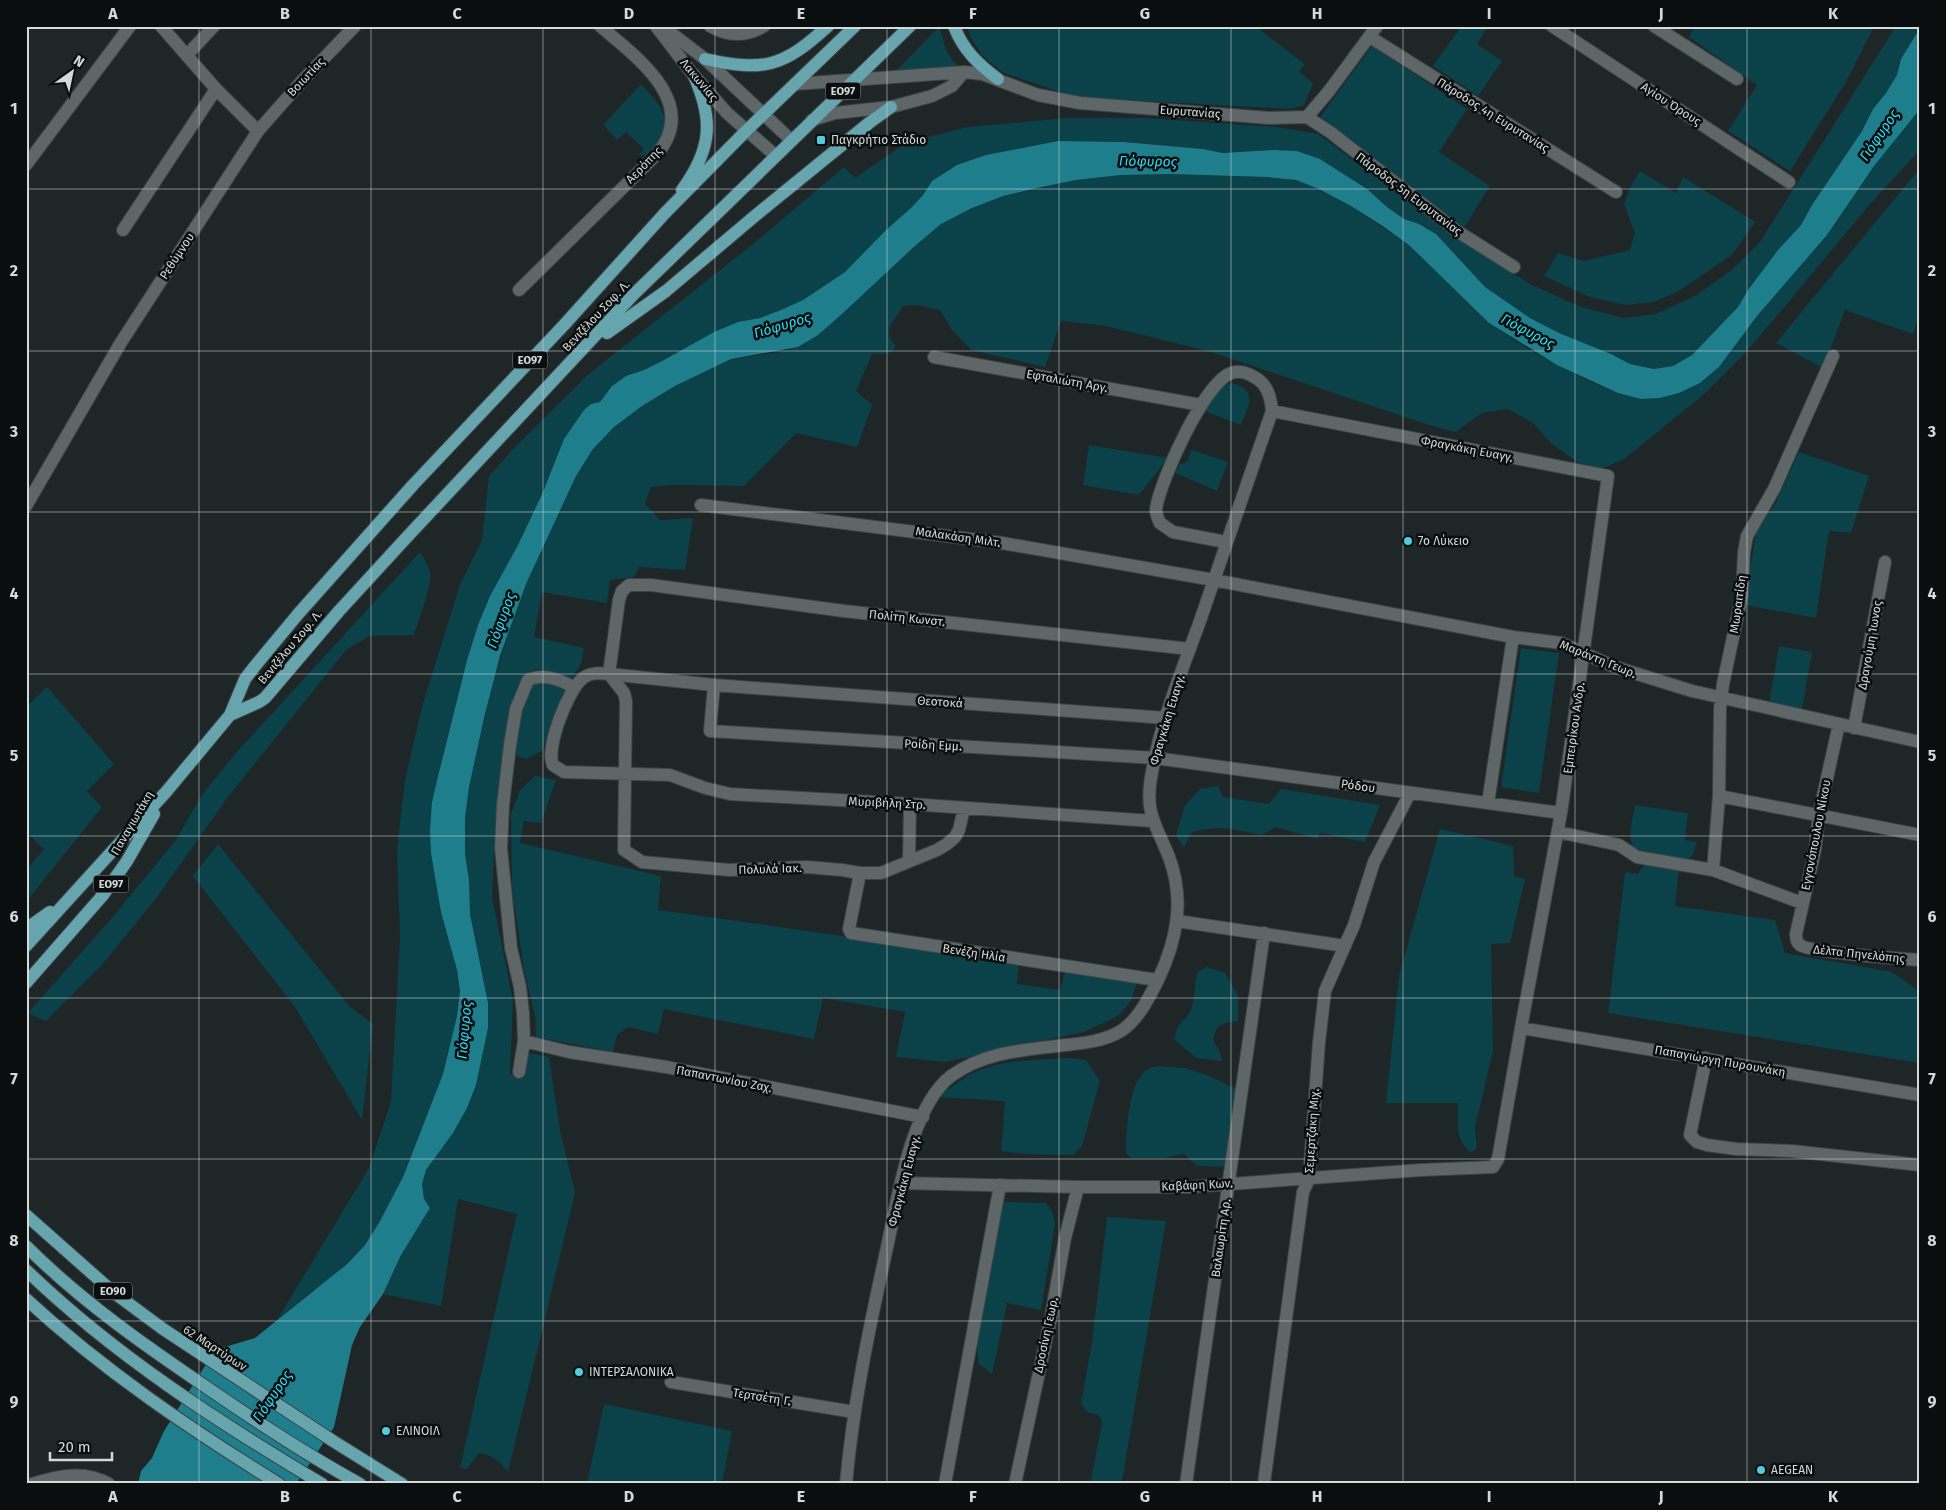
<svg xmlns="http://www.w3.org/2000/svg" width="1946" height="1510" font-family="'Fira Sans',sans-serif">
<rect width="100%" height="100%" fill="#1f2627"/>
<path fill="#0b4149" d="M967,26H1255L1305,64L1299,72L1313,83L1304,105L1290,109L1074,97L1002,72L982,55L971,38Z
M1458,26H1488L1477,44L1502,61L1478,96L1433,66L1460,28Z
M1696,26H1874L1846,82L1790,171L1728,131L1757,85L1689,37Z
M1896,26H1920V28L1901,59L1897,75L1886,93L1873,109L1862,131L1812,205L1801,225L1778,250L1748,290L1738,307L1692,355L1673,366L1654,369L1630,364L1611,354L1559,333L1530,318L1485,287L1436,234L1419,224L1404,219L1387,207L1367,189L1320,159L1297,151L1274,150L1223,153L1203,149L1124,142L1058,141L986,155L932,181L923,195L911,208L886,230L845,272L803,300L781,310L760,318L738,322L714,332L664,360L644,370L626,376L612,386L600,402L591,404L564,439L543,492L518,545L490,596L478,625L467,660L444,750L432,802L437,884L441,912L457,970L460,991L457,1016L443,1074L403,1177L380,1221L365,1245L328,1281L311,1292L277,1320L369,1168L391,1102L400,937L397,848L405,780L423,703L460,585L482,540L489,476L516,446L590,373L758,240L844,167L855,178L906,143L967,127L1068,118H1145L1276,127L1318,134L1471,247L1532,285L1581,307L1624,318L1656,314L1695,296L1732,270L1760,242Z
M939,27C945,42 943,52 957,64L955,66L895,72Z
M1372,46L1467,109L1439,152L1490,186L1463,229L1337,129L1320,117Z
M641,84C652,96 667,110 665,128C663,137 654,148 650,156L638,155L644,149L626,132L617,140L603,125Z
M1920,109V150L1870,204L1777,316L1745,353L1702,396L1624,459L1601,469L1579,463L1552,444L1532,422L1507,409L1482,413L1455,432L1426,424L1208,351L1106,326L1061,321L1045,367L971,350L952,330L940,310L917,305L903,306C894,321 881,331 896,346L890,353L872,354L856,391L872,405L857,447L796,433L744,486L673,485L651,487L645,504L660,520L693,518L685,570L639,567L634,577L610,580L607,603L542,592L534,637L584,648L581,664L572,678L537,669L527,673L515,697L504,747L495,827L492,896L513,1001L510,1074L525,1078L527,1053L549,1057L560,1130L575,1193L508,1472C500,1462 493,1455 479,1453L467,1469L460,1468L517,1214L458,1199L441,1306L383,1294L401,1255L430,1208L424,1199L422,1184L426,1170L453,1133L467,1108L476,1085L488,1028V1003L470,914L469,880L465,854V818L469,787L492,685L512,622L526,584L576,476L593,449L614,427L642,406L675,386L731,359L775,353L798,347L818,335L842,314L916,245L941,224L972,208L1003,196L1076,180L1121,175L1171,174L1266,177L1296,180L1319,189L1351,206L1410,246L1489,323L1533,352L1589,381L1618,393L1641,399L1660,398L1679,393L1700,383L1719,367L1757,316L1827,235L1874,166Z
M1920,168C1920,199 1915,229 1918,259L1920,261V311L1913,334L1845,310L1823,368L1776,343Z
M1640,171L1676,193L1683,177L1755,222L1733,254L1679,291L1654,302L1626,305L1590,297L1544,276L1558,253L1584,261L1630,250L1635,233L1624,204L1632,184Z
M1232,383C1258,390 1249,405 1241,425L1202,410L1222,386Z
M1089,445L1168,458L1139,495L1083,485Z
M1192,450L1228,462L1217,491L1175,473L1180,464L1186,463Z
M1799,452L1869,476L1851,533L1829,531L1816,618L1745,605L1756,532L1760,523L1773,508Z
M420,552C424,559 430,566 430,574C431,589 419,619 414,635L369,636L346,650L228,797L157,897L102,965L46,1021L28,1013L116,913L176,840L201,796L235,754Z
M1779,646L1812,652L1802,709L1769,704Z
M1521,648L1559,653L1539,793L1501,787Z
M546,681L569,688L554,718L542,751L526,759L515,755L523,703L535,682Z
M47,687L114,764L87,791L102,807L26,902V869L44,850L26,831V702L29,704Z
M535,776L556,780L541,823L524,821L520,843L661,876L658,910C778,926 898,945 1019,960L1017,984L1060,990L1065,972L1137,982L1131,1001L1118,1016L1084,1032L945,1062L896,1057L905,1012L823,998L814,1039L664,1009L658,1034L628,1027L617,1035L613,1052L536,1037L535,1016L524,970L512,889L511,814L520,790Z
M1218,786L1223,797L1269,804L1281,789L1380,805L1365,842L1321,833L1317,839L1276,827L1262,835C1235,830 1218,824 1191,833L1184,848L1176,835L1185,805L1200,789Z
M1635,805L1688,813L1685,840L1697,842L1692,856L1685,860L1635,850C1626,839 1633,818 1635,805Z
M1440,829L1513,846L1514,876L1525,879L1510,943L1491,944L1493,1051L1475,1127L1477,1148L1472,1153C1454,1142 1458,1121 1458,1103H1386L1399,976Z
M218,844L350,1007L373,1024L362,1120L295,1007L193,876Z
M1644,865L1679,867L1675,906L1775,920L1785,953L1892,972L1920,992V1063L1608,1013L1625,872L1638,874Z
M1207,967L1225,973L1238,996V1021L1225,1023L1217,1028L1213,1039L1221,1055L1222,1061L1196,1058L1175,1040C1175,1024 1183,1024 1190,1012C1196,1000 1193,984 1198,972Z
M1069,1058L1086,1060L1100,1081L1082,1146L1073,1155L1025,1154L1001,1151L1005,1101L937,1097C947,1090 958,1082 969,1075C999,1059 1036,1060 1069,1058Z
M1160,1066L1185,1068L1207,1075L1239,1090L1226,1167L1197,1166L1184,1154L1164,1158H1131L1126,1153C1126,1133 1128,1079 1149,1068C1152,1067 1157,1066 1160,1066Z
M1003,1202L1046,1203L1052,1211L1055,1224L1041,1310L1007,1303L992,1374L978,1363L977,1337Z
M1107,1217L1166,1221L1122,1481H1091L1102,1422L1099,1415L1087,1412L1081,1404L1092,1342Z
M604,1404L732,1431L722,1484H587Z"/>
<path fill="#1f7e8c" d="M1920,28V109L1874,166L1827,235L1757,316L1719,367L1700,383L1679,393L1660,398L1641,399L1618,393L1557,365L1489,323L1410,246L1384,227L1351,206L1319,189L1296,180L1266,177L1171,174L1121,175L1076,180L1037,188L1003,196L972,208L941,224L916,245L842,314L818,335L798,347L731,359L675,386L642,406L614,427L593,449L576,476L526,584L500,656L485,714L469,787L465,818V854L469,880L470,914L488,1003V1028L476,1085L467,1108L453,1133L426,1170L422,1184L424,1199L430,1208L401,1255L383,1294L360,1327L352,1345L334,1427L296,1484H138L141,1471L152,1458L164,1431L215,1350L255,1338L347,1264L365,1245L380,1221L403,1177L443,1074L457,1016L460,991L457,970L441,912L431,853L430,830L432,802L438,776L467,660L478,625L490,596L518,545L543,492L564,439L584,410L591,404L600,402L612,386L626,376L644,370L664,360L714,332L738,322L760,318L781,310L803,300L845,272L886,230L911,208L923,195L932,181L957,165L986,155L1058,141L1124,142L1203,149L1223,153L1274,150L1297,151L1320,159L1367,189L1387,207L1404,219L1419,224L1436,234L1485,287L1530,318L1559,333L1611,354L1630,364L1654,369L1673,366L1692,355L1738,307L1748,290L1778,250L1801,225L1812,205L1862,131L1873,109L1886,93L1897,75L1901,59Z"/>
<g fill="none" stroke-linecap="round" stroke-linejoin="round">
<defs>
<path id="minor" d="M656,26L691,72L727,113L776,156
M662,26L705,59L791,140
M710,26C729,37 746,37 764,26
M1552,26L1789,182
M1654,26L1737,79
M1370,37L1616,192
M187,55L214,26
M795,84L964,72L982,74L1038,95L1080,103L1269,118L1307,117L1329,91L1377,26
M1307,117L1330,132L1457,231L1514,267
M812,120L835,113L891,107L932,96L952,86L964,72
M258,131L302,81L355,26
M26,165L130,26
M123,230L216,89
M519,290L657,154C701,102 635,56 600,26
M934,357L1201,405
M701,505L1002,543L1214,580L1513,637L1561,643L1615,667L1692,691L1920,742
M26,506L120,344L258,131L216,89L161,26
M1226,542L1173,532L1160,523C1158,519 1156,514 1156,509C1160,481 1204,383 1231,373C1239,370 1249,373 1256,378C1268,385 1271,398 1272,411
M609,674L714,685L1166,718
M609,674L624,693L626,701L624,850L642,862L729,870L807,867L842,870L860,873H881L937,850L947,844L955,837L959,830L964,808
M714,685L710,731L1155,758L1561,813
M1839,724L1819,814L1815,850L1796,934C1796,938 1797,943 1800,945C1807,952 1903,959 1920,960
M1854,728L1885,562
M1719,796L1920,835
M1488,803L1513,637
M1152,821L910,804L730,794L705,788L670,775L564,772L553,765C545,749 568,689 583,678C591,672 600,673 609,674L619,600L622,591L629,585H651L844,611L1190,649
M1558,832L1619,845L1637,857L1713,870L1802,903
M909,861L910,804
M1713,870L1719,796L1720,708L1723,684L1742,595L1744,552L1747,536L1774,489L1833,356
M860,873L849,929L851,933L1157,980
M1177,921L1345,946
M1521,1028L1920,1095
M524,1041L569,1052L666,1067L923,1117
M1706,1058L1690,1135L1697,1142L1707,1145L1736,1149L1792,1151L1920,1165
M519,1072L524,1041L523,1013L520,987L511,948L501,848L503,805L510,745L516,709L528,680C542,673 561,679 574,688
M671,1382L854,1412
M1264,1483L1303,1192L1309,1179L1319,1042L1325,991L1354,925L1374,862L1410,793
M32,1484C58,1476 83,1470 109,1484
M846,1484C853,1405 869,1329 886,1252C897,1203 910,1107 951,1076C986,1051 1025,1050 1066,1045C1085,1043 1104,1041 1121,1031C1138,1020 1149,998 1158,980C1177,940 1185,900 1169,857C1155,822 1144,813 1152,772C1161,720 1182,671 1200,621C1224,551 1248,481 1272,411L1608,476L1561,813L1521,1028L1498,1159L1493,1167L1421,1170L1189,1187H1078L901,1183
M945,1484L1000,1185
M1015,1484L1051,1317L1065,1238L1078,1187
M1186,1484L1264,933"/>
<path id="major" d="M954,26C963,50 978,64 998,79
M705,59C765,72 783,67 828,26
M682,190C712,149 714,119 693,74
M607,333L666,291L756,215L869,123L891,107
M230,715L259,702L265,698L339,611L407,537L634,294L910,26
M26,929L50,912
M26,946L166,792L230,715L245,679L255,666L299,613L413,485L564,325L665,213L747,130L855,26
M26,983L103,895L127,861L154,814
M26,1215L113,1292L163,1329L333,1441L402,1484
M26,1246C82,1302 147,1347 212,1391C260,1424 309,1456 360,1484
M26,1270C114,1355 217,1421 322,1484
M26,1299C103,1370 190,1429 279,1484"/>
</defs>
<use href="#minor" stroke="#3d4445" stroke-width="14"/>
<use href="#major" stroke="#3d4445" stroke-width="14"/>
<use href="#minor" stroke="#5e6668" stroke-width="12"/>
<use href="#major" stroke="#66a4ae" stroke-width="12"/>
</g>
<path fill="none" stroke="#d4d9da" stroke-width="1" stroke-opacity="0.55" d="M199,26V1484M371,26V1484M543,26V1484M715,26V1484M887,26V1484M1059,26V1484M1231,26V1484M1403,26V1484M1575,26V1484M1747,26V1484M26,189H1920M26,351H1920M26,512H1920M26,674H1920M26,836H1920M26,998H1920M26,1159H1920M26,1321H1920"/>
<g fill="#54cadc" stroke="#0b0e0f" stroke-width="2">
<rect x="816" y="135" width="10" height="10" rx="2.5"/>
<circle cx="1408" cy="541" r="5"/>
<circle cx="579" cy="1372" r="5"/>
<circle cx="386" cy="1431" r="5"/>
<circle cx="1761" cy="1470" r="5"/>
</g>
<g text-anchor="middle" stroke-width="5" stroke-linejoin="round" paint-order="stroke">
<g fill="#0b0e0f" stroke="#989c9d" stroke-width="1">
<rect x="825.5" y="82.5" width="35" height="17" rx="4"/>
<rect x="512.5" y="351.5" width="35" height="17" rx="4"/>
<rect x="93.5" y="875.5" width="35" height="17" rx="4"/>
<rect x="94" y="1282.5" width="38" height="17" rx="4"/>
</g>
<g font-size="11" font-weight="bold" fill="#d4d9da">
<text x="843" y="95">ΕΟ97</text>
<text x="530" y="364">ΕΟ97</text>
<text x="111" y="888">ΕΟ97</text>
<text x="113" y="1295">ΕΟ90</text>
</g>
<g font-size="12" fill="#d4d9da" stroke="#0b0e0f">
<text transform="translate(306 77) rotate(-47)" y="4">Βοιωτίας</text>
<text transform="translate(699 80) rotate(50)" y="4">Λακωνίας</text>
<text transform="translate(1671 104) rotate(33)" y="4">Αγίου Όρους</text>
<text transform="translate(1190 112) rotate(4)" y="4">Ευρυτανίας</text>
<text transform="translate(1493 115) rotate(32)" y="4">Πάροδος 4η Ευρυτανίας</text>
<text transform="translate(644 165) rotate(-46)" y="4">Αερόπης</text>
<text transform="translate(1409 194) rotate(37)" y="4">Πάροδος 5η Ευρυτανίας</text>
<text transform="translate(177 256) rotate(-57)" y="4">Ρεθύμνου</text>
<text transform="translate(596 316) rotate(-47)" y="4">Βενιζέλου Σοφ. Λ.</text>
<text transform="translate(1067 381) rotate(10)" y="4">Εφταλιώτη Αργ.</text>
<text transform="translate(1467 449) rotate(11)" y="4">Φραγκάκη Ευαγγ.</text>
<text transform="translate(958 537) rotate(8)" y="4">Μαλακάση Μιλτ.</text>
<text transform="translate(1738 604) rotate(-82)" y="4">Μωραιτίδη</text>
<text transform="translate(907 618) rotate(6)" y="4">Πολίτη Κωνστ.</text>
<text transform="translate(1870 645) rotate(-80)" y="4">Δραγούμη Ίωνος</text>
<text transform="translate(290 647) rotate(-50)" y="4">Βενιζέλου Σοφ. Λ.</text>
<text transform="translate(1598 659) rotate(22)" y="4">Μαράντη Γεωρ.</text>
<text transform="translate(940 702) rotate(4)" y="4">Θεοτοκά</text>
<text transform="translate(1167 720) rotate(-73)" y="4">Φραγκάκη Ευαγγ.</text>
<text transform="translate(1574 728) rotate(-82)" y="4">Εμπειρίκου Ανδρ.</text>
<text transform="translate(933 745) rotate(3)" y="4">Ροίδη Εμμ.</text>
<text transform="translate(1358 786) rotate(8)" y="4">Ρόδου</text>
<text transform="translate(887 803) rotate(3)" y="4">Μυριβήλη Στρ.</text>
<text transform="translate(132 823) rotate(-60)" y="4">Παναγιωτάκη</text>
<text transform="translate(1816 835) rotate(-79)" y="4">Εγγονόπουλου Νίκου</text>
<text transform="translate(770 869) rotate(-2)" y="4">Πολυλά Ιακ.</text>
<text transform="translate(974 953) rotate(9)" y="4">Βενέζη Ηλία</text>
<text transform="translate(1859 954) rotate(6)" y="4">Δέλτα Πηνελόπης</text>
<text transform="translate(1720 1061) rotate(10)" y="4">Παπαγιώργη Πυρουνάκη</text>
<text transform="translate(724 1079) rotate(11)" y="4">Παπαντωνίου Ζαχ.</text>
<text transform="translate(1312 1131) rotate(-86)" y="4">Σεμερτζάκη Μιχ.</text>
<text transform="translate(904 1181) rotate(-75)" y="4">Φραγκάκη Ευαγγ.</text>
<text transform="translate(1197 1185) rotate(-3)" y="4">Καβάφη Κων.</text>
<text transform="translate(1221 1238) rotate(-82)" y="4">Βαλαωρίτη Αρ.</text>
<text transform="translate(1046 1335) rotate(-78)" y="4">Δροσίνη Γεωρ.</text>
<text transform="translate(215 1348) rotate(33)" y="4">62 Μαρτύρων</text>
<text transform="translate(762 1397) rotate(9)" y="4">Τερτσέτη Γ.</text>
</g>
<g font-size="12" fill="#d4d9da" stroke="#0b0e0f" text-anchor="start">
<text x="831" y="144">Παγκρήτιο Στάδιο</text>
<text x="1418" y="545">7o Λύκειο</text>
<text x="589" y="1376">ΙΝΤΕΡΣΑΛΟΝΙΚΑ</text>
<text x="396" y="1435">ΕΛΙΝΟΙΛ</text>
<text x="1771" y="1474">AEGEAN</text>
</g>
<g font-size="14" font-style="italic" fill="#23def5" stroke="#0b0e0f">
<text transform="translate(1879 135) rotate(-56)" y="5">Γιόφυρος</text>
<text transform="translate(1148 161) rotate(1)" y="5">Γιόφυρος</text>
<text transform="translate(782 325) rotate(-17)" y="5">Γιόφυρος</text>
<text transform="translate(1528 331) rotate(28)" y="5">Γιόφυρος</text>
<text transform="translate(501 620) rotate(-70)" y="5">Γιόφυρος</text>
<text transform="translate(464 1030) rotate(-85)" y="5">Γιόφυρος</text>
<text transform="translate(272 1396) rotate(-56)" y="5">Γιόφυρος</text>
</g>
</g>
<rect width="1946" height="1510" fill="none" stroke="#0b0e0f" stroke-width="55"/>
<g transform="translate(72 72) rotate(33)" stroke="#0b0e0f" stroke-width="4" paint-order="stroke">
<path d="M0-4L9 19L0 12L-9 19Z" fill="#d4d9da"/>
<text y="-8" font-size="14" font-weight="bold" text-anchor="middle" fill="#d4d9da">N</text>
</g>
<path d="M50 1452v8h62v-8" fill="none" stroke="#d4d9da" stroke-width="2.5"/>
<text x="58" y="1452" font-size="15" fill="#d4d9da" stroke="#0b0e0f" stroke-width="4" paint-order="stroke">20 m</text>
<rect x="28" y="28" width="1890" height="1454" fill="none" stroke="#d4d9da" stroke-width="2"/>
<g font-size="16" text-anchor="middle" font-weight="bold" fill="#d4d9da">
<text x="113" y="19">A</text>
<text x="285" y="19">B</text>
<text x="457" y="19">C</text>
<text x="629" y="19">D</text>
<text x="801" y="19">E</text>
<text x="973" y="19">F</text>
<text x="1145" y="19">G</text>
<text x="1317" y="19">H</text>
<text x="1489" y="19">I</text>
<text x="1661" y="19">J</text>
<text x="1833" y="19">K</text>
<text x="14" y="114">1</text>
<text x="1932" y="114">1</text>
<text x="14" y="276">2</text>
<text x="1932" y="276">2</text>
<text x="14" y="437">3</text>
<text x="1932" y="437">3</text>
<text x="14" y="599">4</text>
<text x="1932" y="599">4</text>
<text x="14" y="761">5</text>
<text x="1932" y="761">5</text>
<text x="14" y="922">6</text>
<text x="1932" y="922">6</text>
<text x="14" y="1084">7</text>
<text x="1932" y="1084">7</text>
<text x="14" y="1246">8</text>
<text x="1932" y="1246">8</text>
<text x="14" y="1407">9</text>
<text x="1932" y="1407">9</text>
<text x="113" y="1502">A</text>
<text x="285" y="1502">B</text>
<text x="457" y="1502">C</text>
<text x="629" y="1502">D</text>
<text x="801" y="1502">E</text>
<text x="973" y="1502">F</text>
<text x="1145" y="1502">G</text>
<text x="1317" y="1502">H</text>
<text x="1489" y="1502">I</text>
<text x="1661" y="1502">J</text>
<text x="1833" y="1502">K</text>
</g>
</svg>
